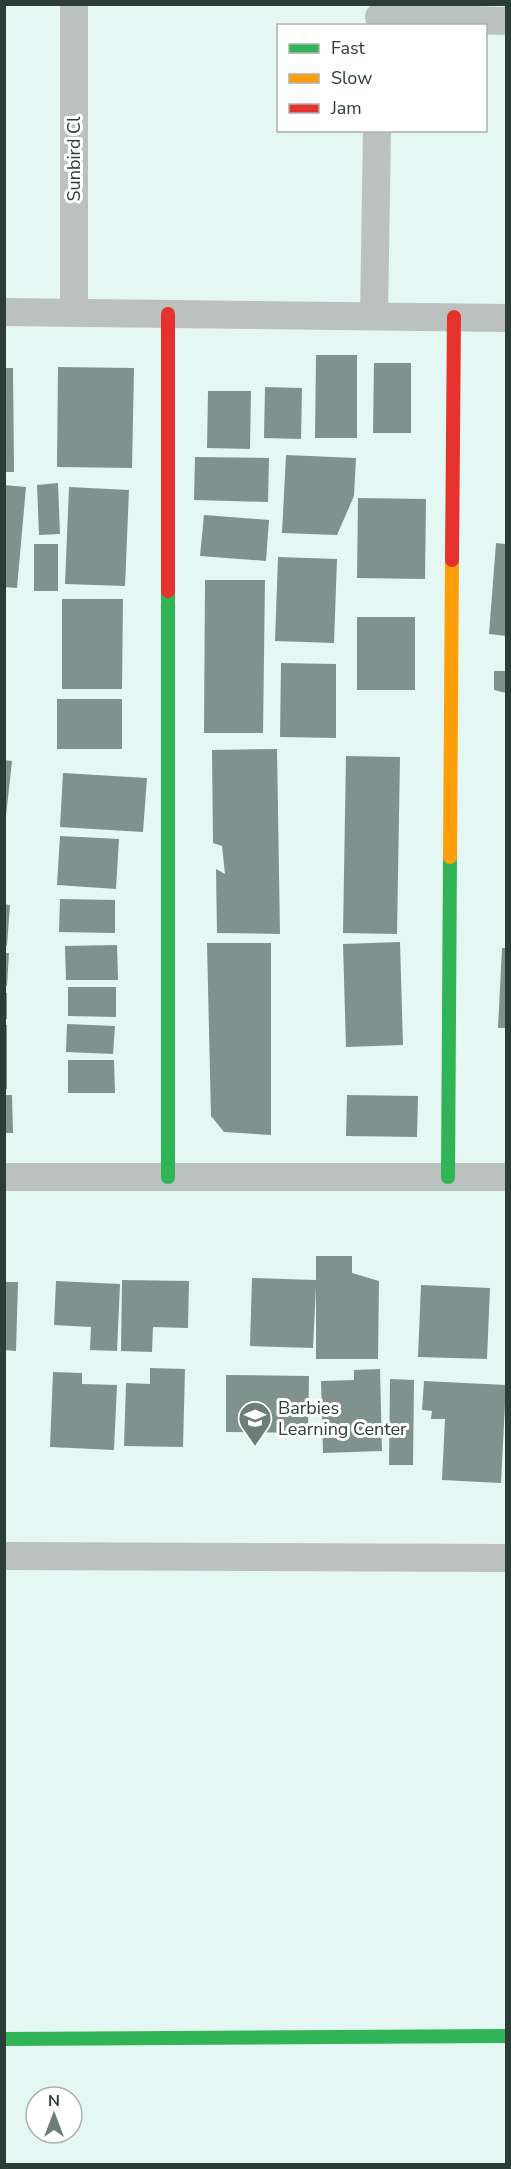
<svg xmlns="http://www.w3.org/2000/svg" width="511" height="2169" font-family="'Nunito Sans',sans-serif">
<rect width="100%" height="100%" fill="#e5f7f2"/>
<path fill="#7f928e" d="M316,355H357V438H315Z
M374,363H411V433H373Z
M58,367L134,368L132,468L57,467Z
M4,368H13L14,472H4Z
M265,387L302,388L301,439L264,438Z
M208,391H251L250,449L207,448Z
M286,455L356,458L354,496L337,535L282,533Z
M195,457L269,458L268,502L194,500Z
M58,483L60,534L39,535L37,485Z
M4,485L26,487L17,588L4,587Z
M69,487L129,490L125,586L65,584Z
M358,498L426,499L425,579L357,578Z
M204,515L269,520L266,561L200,556Z
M496,543L506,544V636L489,634Z
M34,544H58V591H34Z
M278,557L337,559L334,643L275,641Z
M205,580H265L263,733H204Z
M62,599H123L122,689H62Z
M357,617H415V690H357Z
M281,663L336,664V738L280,737Z
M494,671H506V693L494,690Z
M57,699H122V749H57Z
M277,749L280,934L217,933L216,869L225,874L222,846L213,843L212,750Z
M346,756L400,757L397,934L343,933Z
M4,760L12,761L6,816L4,815Z
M63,773L147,778L143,832L60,827Z
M60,836L119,839L116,889L57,885Z
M60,899L115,900V933L59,932Z
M4,904L10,905L7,946L4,945Z
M400,942L403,1045L346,1047L343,944Z
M207,943H271V1135L224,1132L211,1116Z
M117,945L118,980H66L65,946Z
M502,948H506V1028H498Z
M4,953H9L7,986H4Z
M68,987H116V1017L68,1016Z
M4,993H7V1019H4Z
M67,1024L115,1026L113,1054L66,1052Z
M4,1025H7V1089H4Z
M68,1060H114L115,1093H68Z
M4,1095H12L13,1133H4Z
M347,1095L418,1096L417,1137L346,1136Z
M316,1256H352V1273L379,1281L378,1359H316V1287L313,1348L250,1346L252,1278L316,1280Z
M122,1280L189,1281L188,1328L153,1327L152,1352L121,1351Z
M56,1281L120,1284L117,1351L90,1350L91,1327L54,1325Z
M4,1282H18L16,1351L4,1350Z
M421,1285L490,1288L487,1359L418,1357Z
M150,1368L185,1369L183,1447L124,1446L126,1383L150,1384Z
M380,1369L382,1451L323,1453L321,1381L354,1380V1370Z
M53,1372L82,1373V1384L117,1385L114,1450L50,1447Z
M226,1375L309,1376L308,1433L226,1432Z
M390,1379L414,1380L413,1465H389Z
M424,1381L506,1385L501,1483L442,1480L445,1419H431L432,1411L422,1410Z"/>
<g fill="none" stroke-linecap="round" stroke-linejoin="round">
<path stroke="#bac1bf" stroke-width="28" d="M379,17L506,21
M4,312L506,318
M74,313V4
M374,316L377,130
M4,1177H506
M4,1556L506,1558"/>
<path stroke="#30b455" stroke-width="14" d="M168,591V1177
M448,1177L450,857
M4,2039L506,2036"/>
<path stroke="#ff9f0a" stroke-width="14" d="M450,857L452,560"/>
<path stroke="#e5322d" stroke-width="14" d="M168,314V591
M452,560L454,317"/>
</g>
<defs>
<symbol id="school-pin" viewBox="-11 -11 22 30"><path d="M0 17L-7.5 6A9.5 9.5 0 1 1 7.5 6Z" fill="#6d7e79" stroke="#fff"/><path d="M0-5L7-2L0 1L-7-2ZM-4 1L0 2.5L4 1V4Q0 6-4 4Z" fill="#fff"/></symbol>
</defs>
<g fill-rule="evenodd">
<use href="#school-pin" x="236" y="1399" width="38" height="52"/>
</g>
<g text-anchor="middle" stroke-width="6" stroke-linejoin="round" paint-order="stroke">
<g font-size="18" fill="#2c3d38" stroke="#fff">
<text transform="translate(74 159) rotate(-90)" y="6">Sunbird Cl</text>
</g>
<g font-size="18" fill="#2c3d38" stroke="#fff" text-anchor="start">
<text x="278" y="1414">Barbies<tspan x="278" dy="21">Learning Center</tspan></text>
</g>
</g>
<rect width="511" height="2169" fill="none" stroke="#2c3d38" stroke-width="12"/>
<rect x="277" y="24" width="210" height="108" fill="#ffffff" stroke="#abb1af" stroke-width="1.5"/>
<rect x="289" y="44" width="30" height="9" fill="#30b455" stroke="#abb1af" stroke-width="1.5"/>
<text x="331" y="54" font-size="18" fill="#2c3d38">Fast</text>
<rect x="289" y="74" width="30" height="9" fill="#ff9f0a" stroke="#abb1af" stroke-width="1.5"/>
<text x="331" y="84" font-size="18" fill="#2c3d38">Slow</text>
<rect x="289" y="104" width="30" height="9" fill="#e5322d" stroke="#abb1af" stroke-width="1.5"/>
<text x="331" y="114" font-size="18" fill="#2c3d38">Jam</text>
<g transform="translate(54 2115)"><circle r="28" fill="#ffffff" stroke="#abb1af" stroke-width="1.5"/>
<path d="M0-4.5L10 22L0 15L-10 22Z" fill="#6d7e79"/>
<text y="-9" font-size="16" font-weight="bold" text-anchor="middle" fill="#2c3d38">N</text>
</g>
</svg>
